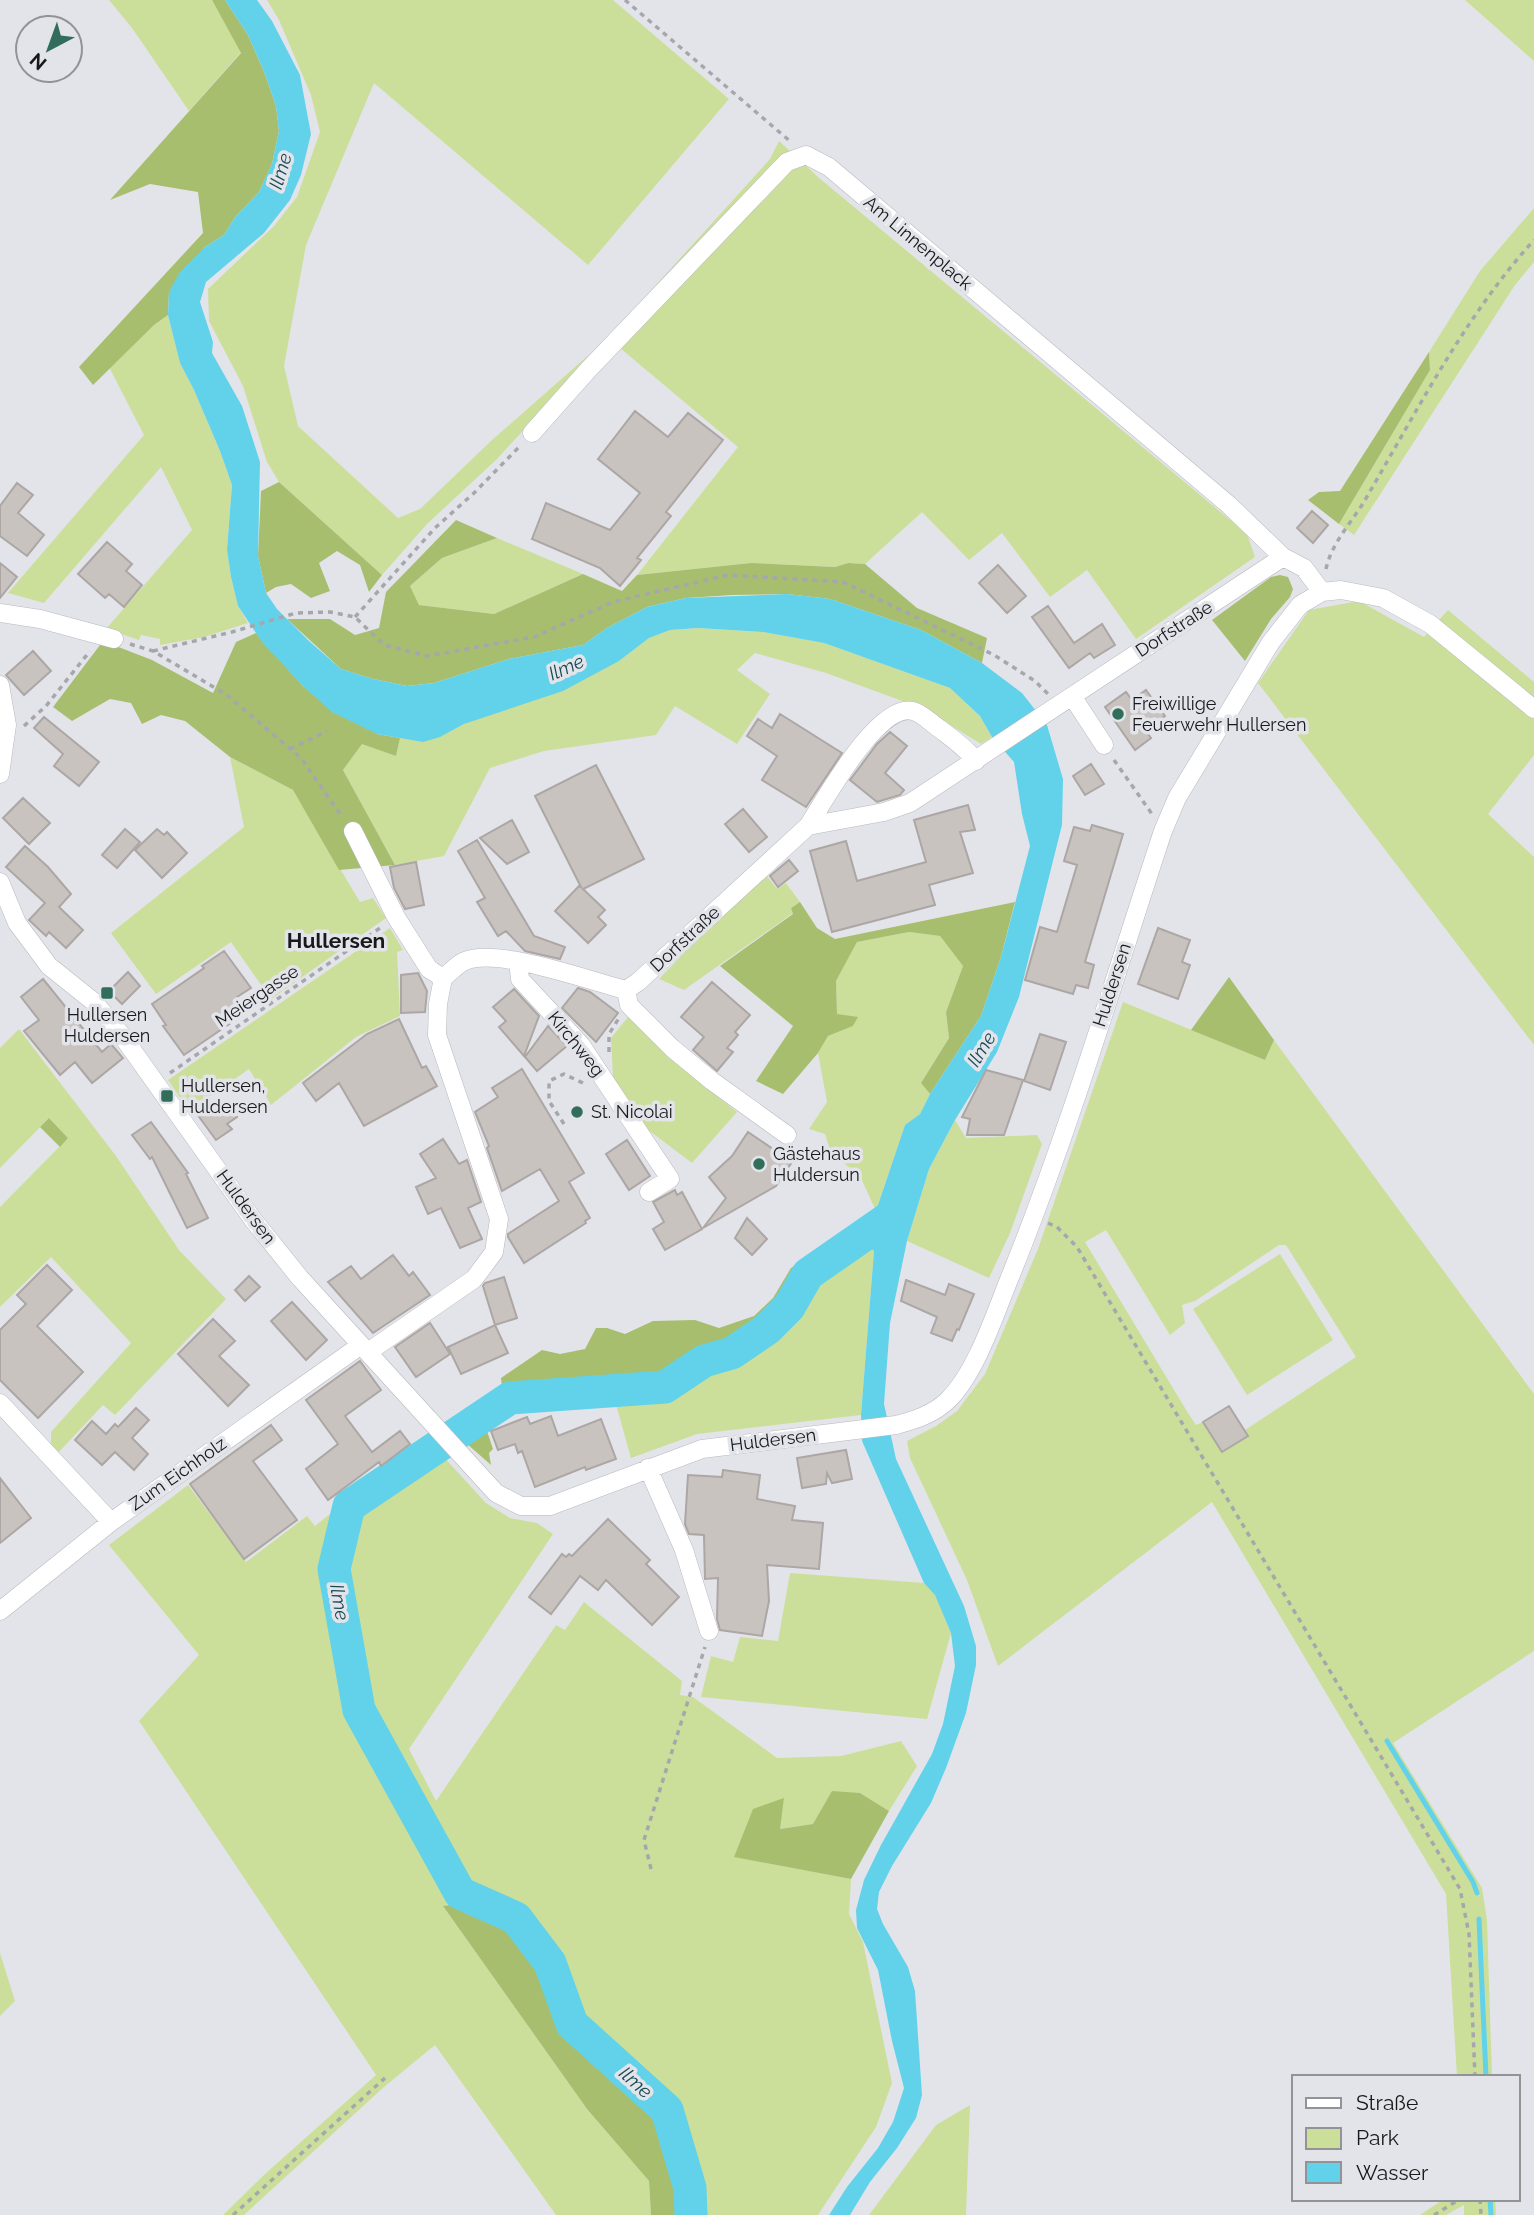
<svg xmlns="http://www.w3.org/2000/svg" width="1534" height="2215" font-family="Raleway,sans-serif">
<rect width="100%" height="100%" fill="#e3e4ea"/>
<path fill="#cbdf9a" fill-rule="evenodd" d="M109,0H212L241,52L189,111L132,28Z
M267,0H613L729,99L588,265L374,83L306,245L284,366L298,426L398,518L420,509L492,440L608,338L770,159L779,141L818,177L1247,534L1255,557L1136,639L1087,570L1050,597L1002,533L969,560L922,512L865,564L848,563L835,567L751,563L637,575L738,447L608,338L497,459L427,524L382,575L279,482L267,462L243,386L209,321L208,289L274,226L297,197L320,132L311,95L279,20Z
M1465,0H1534V61Z
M1534,208V262L1515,285L1354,535L1339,524L1430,370L1429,352L1480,271Z
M168,315L180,363L194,390L220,451L232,485L227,550L231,577L238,606L248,623L204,637L160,645V639L141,635L139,640L106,629L192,530L161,467L44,603L8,593L144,435L109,367L154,325Z
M497,538L583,574L494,614L419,605L410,586L442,558Z
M1359,601L1424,637L1448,610L1534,682V755L1488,814L1534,857V1045L1258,683L1309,610Z
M698,628L763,632L824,643L950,688L980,716L992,737L981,744L924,709L826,673L755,653L737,670L770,694L737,744L675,706L656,735L544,751L490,768L444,856L395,865L343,770L362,743L396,756L400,738C430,743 438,738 464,724L619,661L649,638L670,630Z
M230,757L293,790L360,902L373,898L386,918L271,999L231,942L156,994L111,933L244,827Z
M767,876L777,889L786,883L800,902L791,908L793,913L684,990L659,979L701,935Z
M390,928L403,950L397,952L400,1016L356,1037L271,1105L249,1069L189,1111L168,1080Z
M909,932L940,936L963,966L946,1012L949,1038L921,1083L930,1094L920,1114L905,1125L876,1211L860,1176L831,1153L825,1134L809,1129L827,1102L818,1053L828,1036L853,1026L857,1018L837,1015L836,981L857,942Z
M1123,1002L1265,1060L1274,1040L1534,1394V1651L1393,1743L1482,1888L1487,1920L1492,2077H1457L1446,1894L1212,1502L998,1666L967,1580L910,1458L907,1441L936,1426L957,1411L985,1374L1038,1249ZM1106,1230L1170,1335L1185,1323L1182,1305L1195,1301L1279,1245H1286L1356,1357L1245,1430L1248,1436L1222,1452L1203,1422L1196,1425L1188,1413L1085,1242Z
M628,1017L665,1054L737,1112L692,1163L639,1123L613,1078L611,1038Z
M19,1029L116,1156L179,1250L226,1299L115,1415L103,1405L58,1453L51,1445V1432L131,1343L51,1257L0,1307V1207L68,1138L49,1118L0,1168V1048Z
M955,1120L966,1138L1037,1135L1042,1144L1010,1233L989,1278L907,1241L929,1169Z
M869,1247L874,1251L861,1415L697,1434L631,1458L615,1401L665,1393L741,1357L797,1308L805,1294L821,1276Z
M1280,1254L1333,1340L1247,1395L1193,1309Z
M429,1441L486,1503L510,1518L537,1523L553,1534L409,1749L436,1801L556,1625L565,1630L584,1602L682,1681L680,1695L693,1697L777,1758L841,1756L901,1741L917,1766L889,1811L860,1793L814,1824L779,1829L784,1798L735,1857L851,1879L849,1914L863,1942L892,2083L876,2127L818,2215H680L679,2194L657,2115L565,2027L542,1968L443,1906L587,2109L649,2181L651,2215H556L435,2045L384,2087L244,2215H223L265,2174L376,2075L139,1721L199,1655L109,1545L188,1485L246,1562L307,1516L315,1526L380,1474Z
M790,1573L924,1583L935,1594L951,1633L927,1719L701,1697L711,1656L733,1662L740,1637L778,1641Z
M0,1953L15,2001L0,2016Z
M970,2105L966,2215H869L936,2125Z
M1444,2199H1495L1496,2215H1464V2205L1446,2215H1420Z"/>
<path fill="#a8be6f" d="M212,0H225L248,35L265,74L276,106L279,131L272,164L259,192L236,216L224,235L205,247L169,292L168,315L154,325L93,385L79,367L203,233L198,192L150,184L110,200L241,53Z
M1429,352L1430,370L1339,524L1308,500L1319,492L1340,491Z
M279,482L382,575L369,592L360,565L337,551L319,563L330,591L311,598L291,584L276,587L266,593L258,556L261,491Z
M456,520L497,538L442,558L410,586L419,605L494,614L583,574L622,591L637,575L751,563L835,567L848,563L865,564L917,608L987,638L982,663L921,630L830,599L787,594L732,595L686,598L647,607L607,628L583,645L509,659L434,683L407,686L373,679L341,669L287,619H330L355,635L379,628L386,592Z
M1280,575L1288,577L1293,589L1290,597L1271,619L1245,661L1212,620L1271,577Z
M256,633L303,686L377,734L400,738L396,756L362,744L343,770L395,865L339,870L293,790L230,757L185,721L161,715L142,724L131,703L110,699L72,721L53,707L103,641L152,660L213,693L236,642Z
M800,902L817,928L835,939L1015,902L1001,957L981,1016L930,1094L921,1083L949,1038L946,1012L963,966L940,936L909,932L857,942L836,981L837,1014L858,1017L853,1026L828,1036L818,1053L783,1094L756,1081L793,1026L720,966L793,914L791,908Z
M1229,977L1274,1040L1265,1060L1191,1030Z
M49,1118L68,1138L60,1147L40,1127Z
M876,1211L869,1247L821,1276L781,1330L741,1357L665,1393L615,1401L592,1400L517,1410L494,1419L486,1428L493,1449L489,1453L491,1465L466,1443L449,1423L473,1407L503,1396L501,1378L542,1350L560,1354L585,1349L596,1328H607L625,1334L653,1321L695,1320L719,1328L754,1316L773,1298L791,1268Z
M832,1791L860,1793L889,1811L851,1879L734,1857L753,1809L784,1798L780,1829L813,1824Z
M461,1904L514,1931L542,1968L565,2028L657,2115L679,2194L680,2215H651L649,2181L587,2109L443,1906Z"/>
<path fill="#61d2ea" d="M225,0H257L272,21L300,75L311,134L301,175L290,200L264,233L206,282L200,302L213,342L212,353L242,406L260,462L258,556L266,593L277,609L309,641L341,669L373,679L407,686L434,683L509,659L583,645L607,628L647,607L686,598L787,594L830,599L921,630L982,663L1022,693L1047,725L1063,779L1062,825L1019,997L997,1052L955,1120L929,1169L907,1241L890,1323L884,1404L896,1459L964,1606L976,1646V1665L966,1713L946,1768L931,1803L892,1866L879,1892L877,1909L883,1924L908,1967L915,1991L922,2095L916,2118L897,2148L870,2182L850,2215H829L847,2187L878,2148L893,2122L904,2088L892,2041L878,1970L857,1928L856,1910L864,1880L881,1845L932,1754L943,1724L955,1666L951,1633L935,1595L924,1583L862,1441L861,1415L874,1251L869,1247L876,1211L905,1125L920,1114L930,1094L981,1016L1001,957L1030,846L1022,814L1014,762L992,737L980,716L950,688L824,643L763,632L698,628L670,630L649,638L619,661L563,691L464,724L440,737L423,742L377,734L332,712L303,686L262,642L238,606L231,577L227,550L232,485L220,451L194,390L180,363L168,315L169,292L180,272L205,247L224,235L236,216L259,192L272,164L279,131L276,106L265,74L248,35Z"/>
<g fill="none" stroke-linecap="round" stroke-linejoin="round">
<path stroke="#61d2ea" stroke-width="5" d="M1387,1741L1473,1882L1477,1893
M1479,1919L1486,2077
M1490,2199L1491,2215"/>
<path stroke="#61d2ea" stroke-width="33" d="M691,2215L690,2188L667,2110L572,2024L550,1963L516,1918L460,1893L359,1710L334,1569L349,1506L510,1398L665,1387L704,1361L732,1353L767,1329L789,1307L808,1274L893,1215"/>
</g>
<path fill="#c9c3c0" stroke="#aca6a4" stroke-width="2" d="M635,411L668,437L688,413L723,440L666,512L671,516L637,558L641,560L620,586L600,568L532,539L546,503L610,530L640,493L598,459Z
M17,483L33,495L18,513L44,535L27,556L0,536V506Z
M1312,511L1328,525L1313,543L1297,528Z
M107,542L132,564L126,571L142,585L124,607L109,594L105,598L78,574Z
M0,563L17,577L0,598Z
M998,565L1026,596L1007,613L979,583Z
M1048,606L1074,643L1102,624L1115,645L1094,658L1090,653L1069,668L1032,617Z
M33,651L51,671L24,695L6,675Z
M1146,690L1165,716L1145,730L1151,738L1135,750L1105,707L1126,692L1132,700Z
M780,714L842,753L806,807L762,780L777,756L747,736L758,719L772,728Z
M44,717L99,762L79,786L54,766L63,754L34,728Z
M890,732L907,746L885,773L904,790L900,795L877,802L850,780L877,744Z
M1091,764L1104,784L1085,795L1073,776Z
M596,765L644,859L583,889L605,910L598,917L606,925L588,943L555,911L579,886L581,887L535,796Z
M23,798L50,823L29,844L3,818Z
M968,805L975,830L960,832L973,873L929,885L935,905L832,932L810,851L846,841L857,881L926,862L914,820Z
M743,809L767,837L749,852L725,824Z
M512,820L529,852L507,864L480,838Z
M1092,825L1123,834L1085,962L1094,965L1088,988L1076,985L1073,994L1025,980L1040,927L1057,932L1077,865L1064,861L1074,827L1090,831Z
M125,829L140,842L117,868L102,855Z
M157,829L164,835L167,832L187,853L162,878L135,850Z
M477,840L534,936L565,947L560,959L525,951L506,931L498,936L477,902L485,898L458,851Z
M25,846L48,867L71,894L59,907L83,930L66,948L49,932L46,936L29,920L45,903L6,867Z
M789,860L798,871L778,887L770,876Z
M416,862L424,905L405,909L394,888L390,867Z
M1158,928L1190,940L1182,962L1190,965L1178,999L1138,984Z
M224,951L251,988L237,997L247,1012L184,1055L163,1026L166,1025L152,1004L204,968L202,966Z
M128,972L140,986L122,1004L109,991Z
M418,973L427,991L425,1012L401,1013V975Z
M43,979L102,1052L111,1044L123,1058L92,1083L75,1062L60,1075L24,1031L39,1020L21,997Z
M712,982L750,1015L735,1032L738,1035L727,1048L733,1052L717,1071L693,1050L704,1037L681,1017Z
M578,988L590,992L618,1013L596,1042L562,1008Z
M514,989L539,1016L524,1056L499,1027L506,1021L493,1007Z
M399,1019L422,1068L426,1066L437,1086L364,1126L339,1083L316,1101L303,1083L367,1034Z
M548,1026L567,1046L537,1071L525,1057Z
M1040,1034L1066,1042L1050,1090L1024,1081Z
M522,1069L584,1173L569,1182L590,1218L585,1221L586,1223L524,1263L508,1237V1234L559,1201L540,1169L502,1191L487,1148L489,1146L475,1112L498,1097L492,1088Z
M986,1070L1023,1080L1004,1135H967L970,1119L962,1117Z
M209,1100L217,1111L228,1104L237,1117L227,1124L232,1129L216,1140L194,1110Z
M151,1122L188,1173L186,1174L208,1218L187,1228L152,1157L150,1159L132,1135Z
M748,1132L792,1162L776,1186L703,1228L726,1198L709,1177L732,1156Z
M443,1139L459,1164L467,1160L481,1202L468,1208L482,1239L460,1248L441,1208L428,1214L416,1187L436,1178L420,1154Z
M627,1140L650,1176L629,1190L606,1154Z
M675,1190L677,1195L682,1192L702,1229L665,1250L653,1229L664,1222L653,1202Z
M747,1218L767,1239L752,1255L735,1238Z
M393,1255L409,1276L413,1272L430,1295L373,1333L328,1282L351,1266L361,1279Z
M47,1265L72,1290L37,1326L83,1372L38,1418L0,1380V1330L26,1304L17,1295Z
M249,1276L260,1287L245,1301L235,1290Z
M504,1277L517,1318L495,1325L483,1286L485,1283Z
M906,1280L945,1295L949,1284L974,1294L959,1330L957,1329L952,1341L931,1333L937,1317L901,1301Z
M292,1302L327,1340L306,1360L271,1321Z
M213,1319L235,1341L219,1356L249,1385L228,1406L178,1354Z
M430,1323L450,1354L416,1377L395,1347Z
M495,1325L508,1353L461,1374L448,1347Z
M360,1361L381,1390L345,1416L372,1452L400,1431L410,1444L381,1466L379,1462L328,1500L306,1469L338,1444L306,1400Z
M1229,1406L1248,1436L1222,1452L1203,1422Z
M136,1408L149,1420L132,1438L148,1454L134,1470L115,1452L102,1465L75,1440L92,1421L106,1434L115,1424L118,1427Z
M551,1416L558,1436L601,1419L616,1459L586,1470L585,1467L535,1487L522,1451L518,1453L515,1444L498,1450L491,1431L527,1417L530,1424Z
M271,1425L282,1440L253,1461L297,1520L244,1559L190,1484Z
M846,1450L852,1479L832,1483L827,1473L826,1484L802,1488L797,1458Z
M723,1470L760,1475L757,1499L795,1506L792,1520L823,1523L819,1569L767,1565L769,1601L762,1636L720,1630L717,1619L718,1578L705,1579L704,1535L689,1534L685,1524L688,1475L722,1477Z
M0,1478L31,1518L0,1543Z
M608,1519L650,1560L646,1564L679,1597L652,1625L606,1580L598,1590L580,1576L551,1614L529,1597L562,1554L566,1557L569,1554L572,1556Z"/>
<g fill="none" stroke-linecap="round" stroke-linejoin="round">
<defs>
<path id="minor" d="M532,433L588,370L787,162L806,155L829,167L1229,505L1283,557L1304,568L1322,592
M0,613L40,619L114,639
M0,685L7,725L0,774
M1072,696L1104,745
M808,826C825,800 878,702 913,711C922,713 932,724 940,729C953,739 965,747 976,761
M353,831L396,917L429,969L443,978
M0,882L17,923L49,966L94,1002L120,1033L254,1221L300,1278L496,1493L521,1506H550L702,1449L896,1425C915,1420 934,1414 948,1400C975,1374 994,1317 1008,1282C1068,1135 1113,982 1163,831L1177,798L1271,642L1300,605L1322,592L1341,590L1383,598L1430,624L1534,709
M518,961L520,979L581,1045L670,1179L649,1192
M626,990L629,1005L672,1048L712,1081L787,1135
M368,1352L474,1279L494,1252L499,1219L437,1035L438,1004L443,978C450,973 457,964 465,961C497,947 590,981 626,990L638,982L808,826L884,812L910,803L1283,557
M0,1403L111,1522
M648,1468L684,1550L709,1631
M0,1611L111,1522L361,1345"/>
</defs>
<use href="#minor" stroke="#b8b9bf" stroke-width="19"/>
<path stroke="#a6a7ac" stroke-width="3.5" stroke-dasharray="5 5" stroke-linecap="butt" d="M625,0L791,142
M1326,569C1331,544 1352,522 1365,500C1417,411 1465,316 1534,240
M355,617L435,528L474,493L521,445
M130,644L153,651L227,695L301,758L342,817
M153,651L232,632L296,613L330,612L355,617L384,645L427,656L534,637L613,602L728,575L843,582L994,655L1035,681L1048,694
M24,726L46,706L90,651
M290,749L327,731
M1114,760L1152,814
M609,1052V1034L619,1018
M170,1073L383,926
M564,1124L549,1101V1081L564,1074L585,1084
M1048,1223L1057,1227L1077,1247L1460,1889L1469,1934L1475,2077
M651,1869L644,1840L705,1647
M1480,2199L1481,2215
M233,2215L385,2078
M1434,2215L1460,2199"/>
<use href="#minor" stroke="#fff" stroke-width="18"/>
</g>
<g fill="#306d5a" stroke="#e3e4ea" stroke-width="2.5">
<circle cx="1118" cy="714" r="7"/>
<rect x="100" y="986" width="14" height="14" rx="3.5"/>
<rect x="160" y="1089" width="14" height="14" rx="3.5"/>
<circle cx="577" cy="1112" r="7"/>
<circle cx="759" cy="1164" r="7"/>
</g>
<g text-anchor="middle" stroke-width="7" stroke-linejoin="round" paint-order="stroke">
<g font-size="18" fill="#18191b" stroke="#e3e4ea">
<text transform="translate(918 243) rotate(40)" y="6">Am Linnenplack</text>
<text transform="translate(1174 629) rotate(-33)" y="6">Dorfstraße</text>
<text transform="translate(685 939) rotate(-43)" y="6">Dorfstraße</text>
<text transform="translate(1112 985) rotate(-72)" y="6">Huldersen</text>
<text transform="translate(257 996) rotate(-34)" y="6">Meiergasse</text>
<text transform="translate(576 1044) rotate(51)" y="6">Kirchweg</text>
<text transform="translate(246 1207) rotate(54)" y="6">Huldersen</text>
<text transform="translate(773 1440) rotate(-7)" y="6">Huldersen</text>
<text transform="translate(178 1474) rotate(-35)" y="6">Zum Eichholz</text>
</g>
<g font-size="18" fill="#18191b" stroke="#e3e4ea" text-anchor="start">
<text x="1132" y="710">Freiwillige<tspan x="1132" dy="21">Feuerwehr Hullersen</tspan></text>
<text x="107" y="1021" text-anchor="middle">Hullersen<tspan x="107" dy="21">Huldersen</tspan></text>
<text x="181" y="1092">Hullersen,<tspan x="181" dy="21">Huldersen</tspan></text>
<text x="591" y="1118">St. Nicolai</text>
<text x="773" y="1160">Gästehaus<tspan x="773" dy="21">Huldersun</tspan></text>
</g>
<g font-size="19" font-style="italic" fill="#184a54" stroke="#e3e4ea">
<text transform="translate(280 171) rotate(-73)" y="7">Ilme</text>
<text transform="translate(566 667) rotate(-24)" y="7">Ilme</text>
<text transform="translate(981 1049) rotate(-59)" y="7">Ilme</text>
<text transform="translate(340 1602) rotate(80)" y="7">Ilme</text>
<text transform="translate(636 2082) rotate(42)" y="7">Ilme</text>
</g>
<g font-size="21" font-weight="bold" fill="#18191b" stroke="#e3e4ea">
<text x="336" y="948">Hullersen</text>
</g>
</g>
<rect x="1292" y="2075" width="228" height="126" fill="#e3e4ea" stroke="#929397" stroke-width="2"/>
<rect x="1306" y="2098" width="35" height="10" fill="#ffffff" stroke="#929397" stroke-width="2"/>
<text x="1356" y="2110" font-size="21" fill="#18191b">Straße</text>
<rect x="1306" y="2128" width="35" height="21" fill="#cbdf9a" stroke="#929397" stroke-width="2"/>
<text x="1356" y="2145" font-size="21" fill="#18191b">Park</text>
<rect x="1306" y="2162" width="35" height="21" fill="#61d2ea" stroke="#929397" stroke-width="2"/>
<text x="1356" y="2180" font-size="21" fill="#18191b">Wasser</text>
<g transform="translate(49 49) rotate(221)"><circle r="33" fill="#e3e4ea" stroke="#929397" stroke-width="2"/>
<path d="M0-5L12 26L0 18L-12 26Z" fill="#306d5a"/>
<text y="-10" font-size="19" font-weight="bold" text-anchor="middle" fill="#18191b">N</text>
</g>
</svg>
